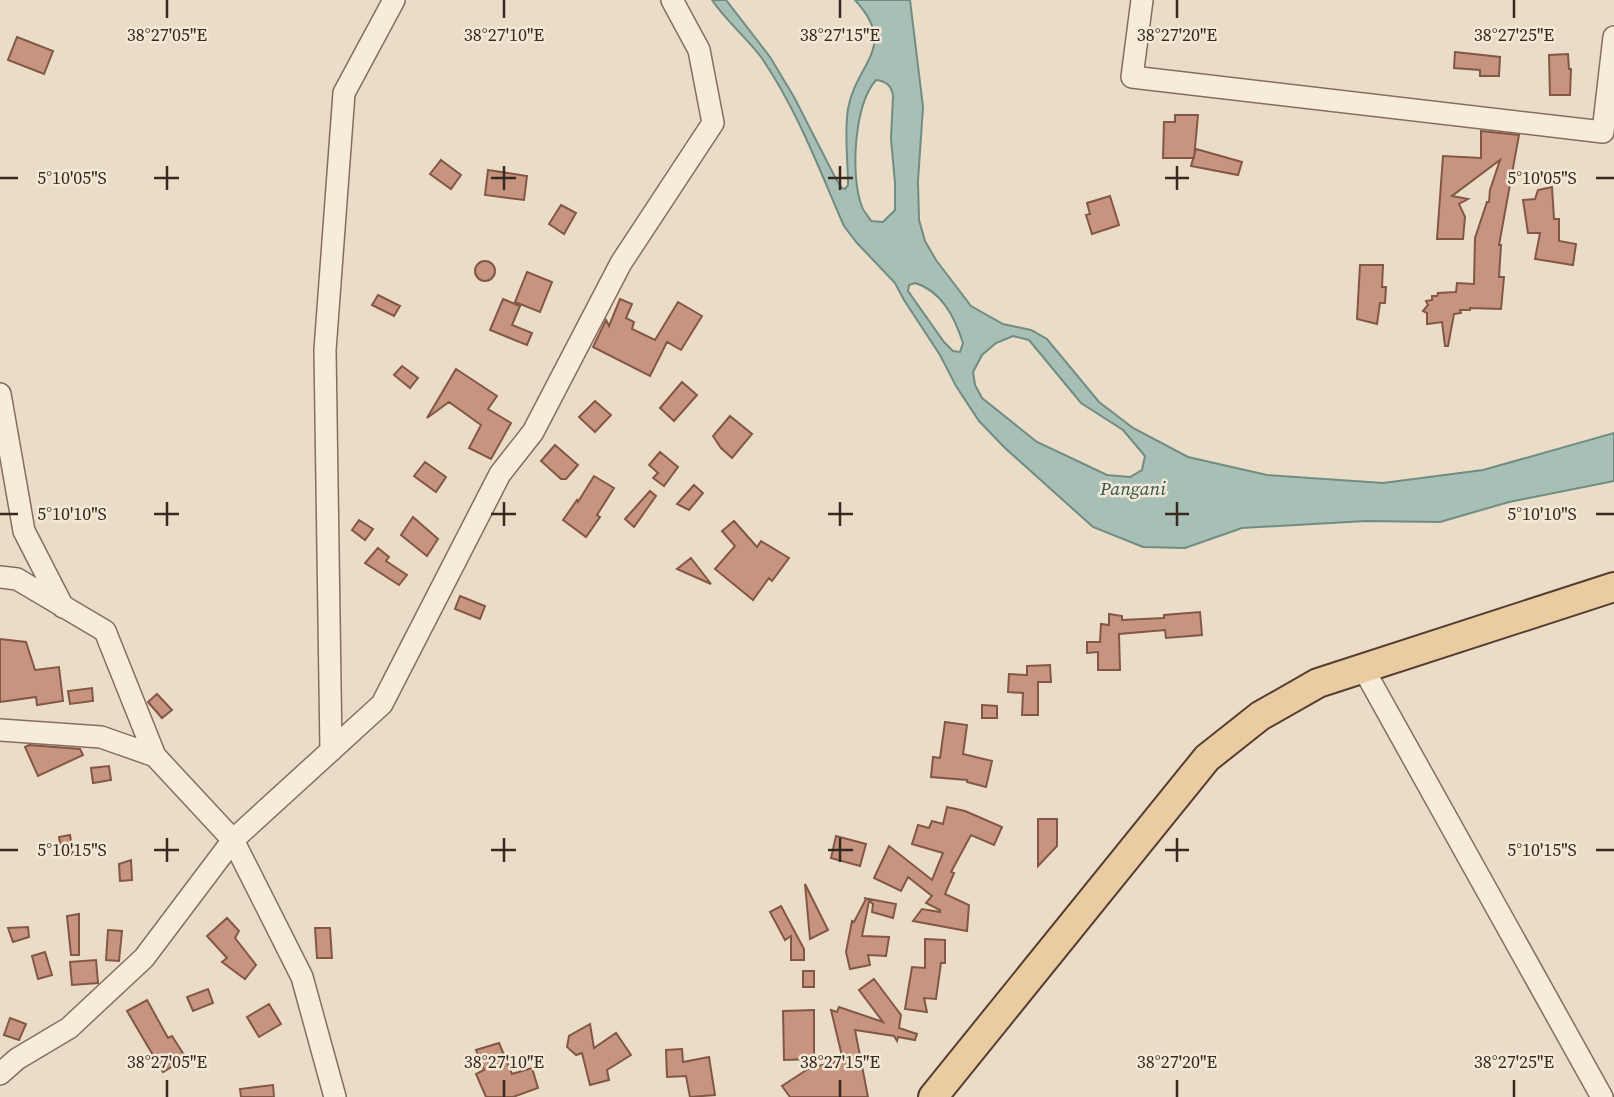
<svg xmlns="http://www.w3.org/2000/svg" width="1614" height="1097" font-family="'Source Serif 4',serif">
<rect width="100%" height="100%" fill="#ebdcc7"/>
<path fill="#a8bfb6" stroke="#6f8d82" stroke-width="2" fill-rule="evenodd" d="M712,0H726L770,57L794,97L836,179L842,188L845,189L848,185C848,160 844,134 848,109C856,62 899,48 855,0H910L923,107L918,181L919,220L925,241L936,260L971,306L1003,324L1031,330L1047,339L1099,402L1133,428L1188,457L1267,475L1383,483L1483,470L1614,433V481L1509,502L1440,522L1366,521L1242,528L1185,548L1143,547L1093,527L1005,448L979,421L956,386L940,355L904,300L895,283L857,243L844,226C819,169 797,109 761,57C746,37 726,21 712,0ZM876,80C886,81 892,86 893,96L891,139L895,183V210L883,222L871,221C869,217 864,212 862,207C850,176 854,105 876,80ZM915,283C942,291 955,318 963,343L960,352L953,351L944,342L908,291L909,285ZM1013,336L1029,340L1081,403L1123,430L1145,456L1142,470L1130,477L1107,475L1037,442L982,398L975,385L973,372L982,355L996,343Z"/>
<path fill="#c7957f" stroke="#835745" stroke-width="2" d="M17,37L53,51L44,74L8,60Z
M1455,52L1500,57L1499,76H1480V70L1454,68Z
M1568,54L1569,69H1571L1570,95H1550L1549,55Z
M1175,115H1198L1194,158H1163L1164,122H1175Z
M1481,131L1519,135L1499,245H1501L1499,277H1504L1501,309L1470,308V310H1460L1461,313L1454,314L1448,346H1445L1442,322L1427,324V313L1423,311L1428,305L1426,301L1432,300V296H1437L1438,293L1456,292L1457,283L1474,284L1475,238L1487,202H1489L1490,190L1500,160L1452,196L1468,199L1459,204L1465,217L1463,239H1437L1443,156L1481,158Z
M1196,149L1242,162L1238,175L1191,166Z
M441,160L461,175L451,189L430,174Z
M488,170L527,176L524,200L485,195Z
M1552,187L1554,219H1559V241L1576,244L1573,265L1535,259L1540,233H1528L1523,200L1535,199L1538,190Z
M1110,196L1119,225L1092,234L1086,215L1090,214L1087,203Z
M561,205L576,213L564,234L549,224Z
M475 271a10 10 0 1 1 20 0a10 10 0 1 1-20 0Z
M1360,265H1383L1382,287H1386L1385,303H1380L1377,324L1357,319Z
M527,272L552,282L540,312L515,302Z
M378,295L400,306L394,316L372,305Z
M503,299L520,306L512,325L532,333L527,345L490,330Z
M620,299L632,304L626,318L634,322L632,329L655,340L678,302L702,316L681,350L667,342L650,376L593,347L606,320L609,326Z
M402,366L418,378L410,388L394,375Z
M456,369L497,396L488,409L511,423L491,459L469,448L481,425L449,402L427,418Z
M682,382L697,395L674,421L660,408Z
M595,401L611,415L595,432L579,417Z
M730,416L752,434L732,458L721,448L713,436Z
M555,445L578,465L566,479H561L541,461Z
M660,452L678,467L664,486L653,478L658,473L649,465Z
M425,462L446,477L436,492L414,476Z
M594,476L614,488L597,515L600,517L586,537L563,520L577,500L578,502Z
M694,485L703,493L689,510L677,504Z
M650,491L656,496L634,527L625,519Z
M413,517L438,539L427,556L401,535Z
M359,520L373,529L365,540L352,530Z
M734,521L757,547L761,541L789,558L772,581L769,578L753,600L715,569L735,546L722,531Z
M378,548L389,557L386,561L407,575L399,585L365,563Z
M691,558L711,584L677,569Z
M460,596L485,606L480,619L455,609Z
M1200,612L1202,635L1166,638L1165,630L1119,634L1120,670H1098V652L1087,653V642H1100L1101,624L1109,625V614L1122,616V620L1164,618V615Z
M0,639L26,642L35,670L59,667L63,701L37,705L36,697L0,702Z
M1050,665L1051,682H1038V715H1022L1023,693L1008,692L1009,674L1027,675V666Z
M92,688L93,701L70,704L68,691Z
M157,694L172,710L162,718L148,702Z
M982,705L997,706V718H982Z
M945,722L967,725L963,754L992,761L986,787L967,782V780L931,777L933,757L940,758Z
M29,745L80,749L83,755L38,776L25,747Z
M109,766L111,780L93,783L91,768Z
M947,807L965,811L1002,827L994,845L971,835L951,872L954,873L945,894L969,905L967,931L913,921L922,909L940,912V910L926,903L932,896L908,877L901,891L874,878L889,846L932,880L943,853L912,844L918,825L929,828L932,821L943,824Z
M1038,819H1057V846L1038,866Z
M70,835L73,854L62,856L59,837Z
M836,836L866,844L860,866L831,858Z
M131,860L132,880L120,881L119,864Z
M805,884L828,930L810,939Z
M864,898L896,904L893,918L872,912L873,904L869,901L862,936L889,937L886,956L868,955L870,965L850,969L846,952L852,921L854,922L866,899Z
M781,906L804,949V960H791V936L785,940L770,912Z
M79,914V955H71L67,916Z
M227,918L239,931L235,938L256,965L245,979L222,962L227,958L207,936Z
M28,927L29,937L13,942L8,928Z
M315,928H330L332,958H317Z
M108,930L122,931L119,961L106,960Z
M925,939L945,940V963H941L936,999L924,998L927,1012L905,1009L912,967L925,968Z
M45,952L52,975L38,979L32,956Z
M96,960L98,983L72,985L70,962Z
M803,971H814V987H803Z
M874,979L901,1015L899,1028L917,1034L915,1040L898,1037L897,1041L894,1036L855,1030L868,1097H790L782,1086L814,1065V1067L843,1060L831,1010L837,1012L839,1007L883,1022L859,990Z
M208,989L213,1003L193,1011L187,997Z
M147,1000L168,1038L172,1036L186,1058L163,1072L127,1011Z
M269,1004L281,1024L259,1037L247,1017Z
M814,1010V1059L784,1060L783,1011Z
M10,1018L26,1024L19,1040L4,1035Z
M590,1024L594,1048L616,1033L631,1055L607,1070L609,1080L590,1085L582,1053L576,1055L567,1047L569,1036Z
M499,1043L512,1074L532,1068L538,1088L513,1097H486L476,1074L484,1070L476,1050Z
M682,1049L683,1062L709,1057L715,1095L690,1097L686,1076L667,1077L666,1050Z
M273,1085L274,1097H241L240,1089Z"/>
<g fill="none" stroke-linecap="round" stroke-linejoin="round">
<defs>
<path id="minor" d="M1142,0L1132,77L1603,132L1614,37
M0,394L24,531L63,607
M0,577L17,579L105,631L155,756
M1363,668L1602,1097
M0,730L101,737L155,756L233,840L302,977L335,1097
M331,751L325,350L344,93L394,0
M0,1074L17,1059L69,1028L144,958L233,840L382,704L500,474L533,432L621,263L713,123L699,50L672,0"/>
<path id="major" d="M933,1097L1207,758L1260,716L1318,683L1614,587"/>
</defs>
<use href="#minor" stroke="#866e5d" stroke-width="24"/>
<use href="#major" stroke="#543e31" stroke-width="32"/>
<use href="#minor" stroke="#f7ebda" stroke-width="21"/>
<use href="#major" stroke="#ebcca2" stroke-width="28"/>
</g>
<path fill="none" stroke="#372920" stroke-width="2.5" d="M167,0V18M504,0V18M840,0V18M1177,0V18M1514,0V18M167,166V190M504,166V190M840,166V190M1177,166V190M0,178H18M154,178H179M491,178H516M828,178H853M1165,178H1189M1596,178H1614M167,502V526M504,502V526M840,502V526M1177,502V526M0,514H18M154,514H179M491,514H516M828,514H853M1165,514H1189M1596,514H1614M167,838V862M504,838V862M840,838V862M1177,838V862M0,850H18M154,850H179M491,850H516M828,850H853M1165,850H1189M1596,850H1614M167,1080V1097M504,1080V1097M840,1080V1097M1177,1080V1097M1514,1080V1097"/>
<g text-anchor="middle" stroke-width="5" stroke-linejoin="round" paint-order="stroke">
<g font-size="19" font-style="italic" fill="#31564f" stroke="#f3e8d6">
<text x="1133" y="495">Pangani</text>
</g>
</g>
<g font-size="18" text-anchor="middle" fill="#372920" stroke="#f3e8d6" stroke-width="5" stroke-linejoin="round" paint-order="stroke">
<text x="167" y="41">38°27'05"E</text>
<text x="504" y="41">38°27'10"E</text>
<text x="840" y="41">38°27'15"E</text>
<text x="1177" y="41">38°27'20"E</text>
<text x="1514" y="41">38°27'25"E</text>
<text x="72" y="184">5°10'05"S</text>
<text x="1542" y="184">5°10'05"S</text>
<text x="72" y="520">5°10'10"S</text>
<text x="1542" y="520">5°10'10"S</text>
<text x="72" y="856">5°10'15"S</text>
<text x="1542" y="856">5°10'15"S</text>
<text x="167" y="1068">38°27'05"E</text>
<text x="504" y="1068">38°27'10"E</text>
<text x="840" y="1068">38°27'15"E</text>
<text x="1177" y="1068">38°27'20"E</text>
<text x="1514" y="1068">38°27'25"E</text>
</g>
</svg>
